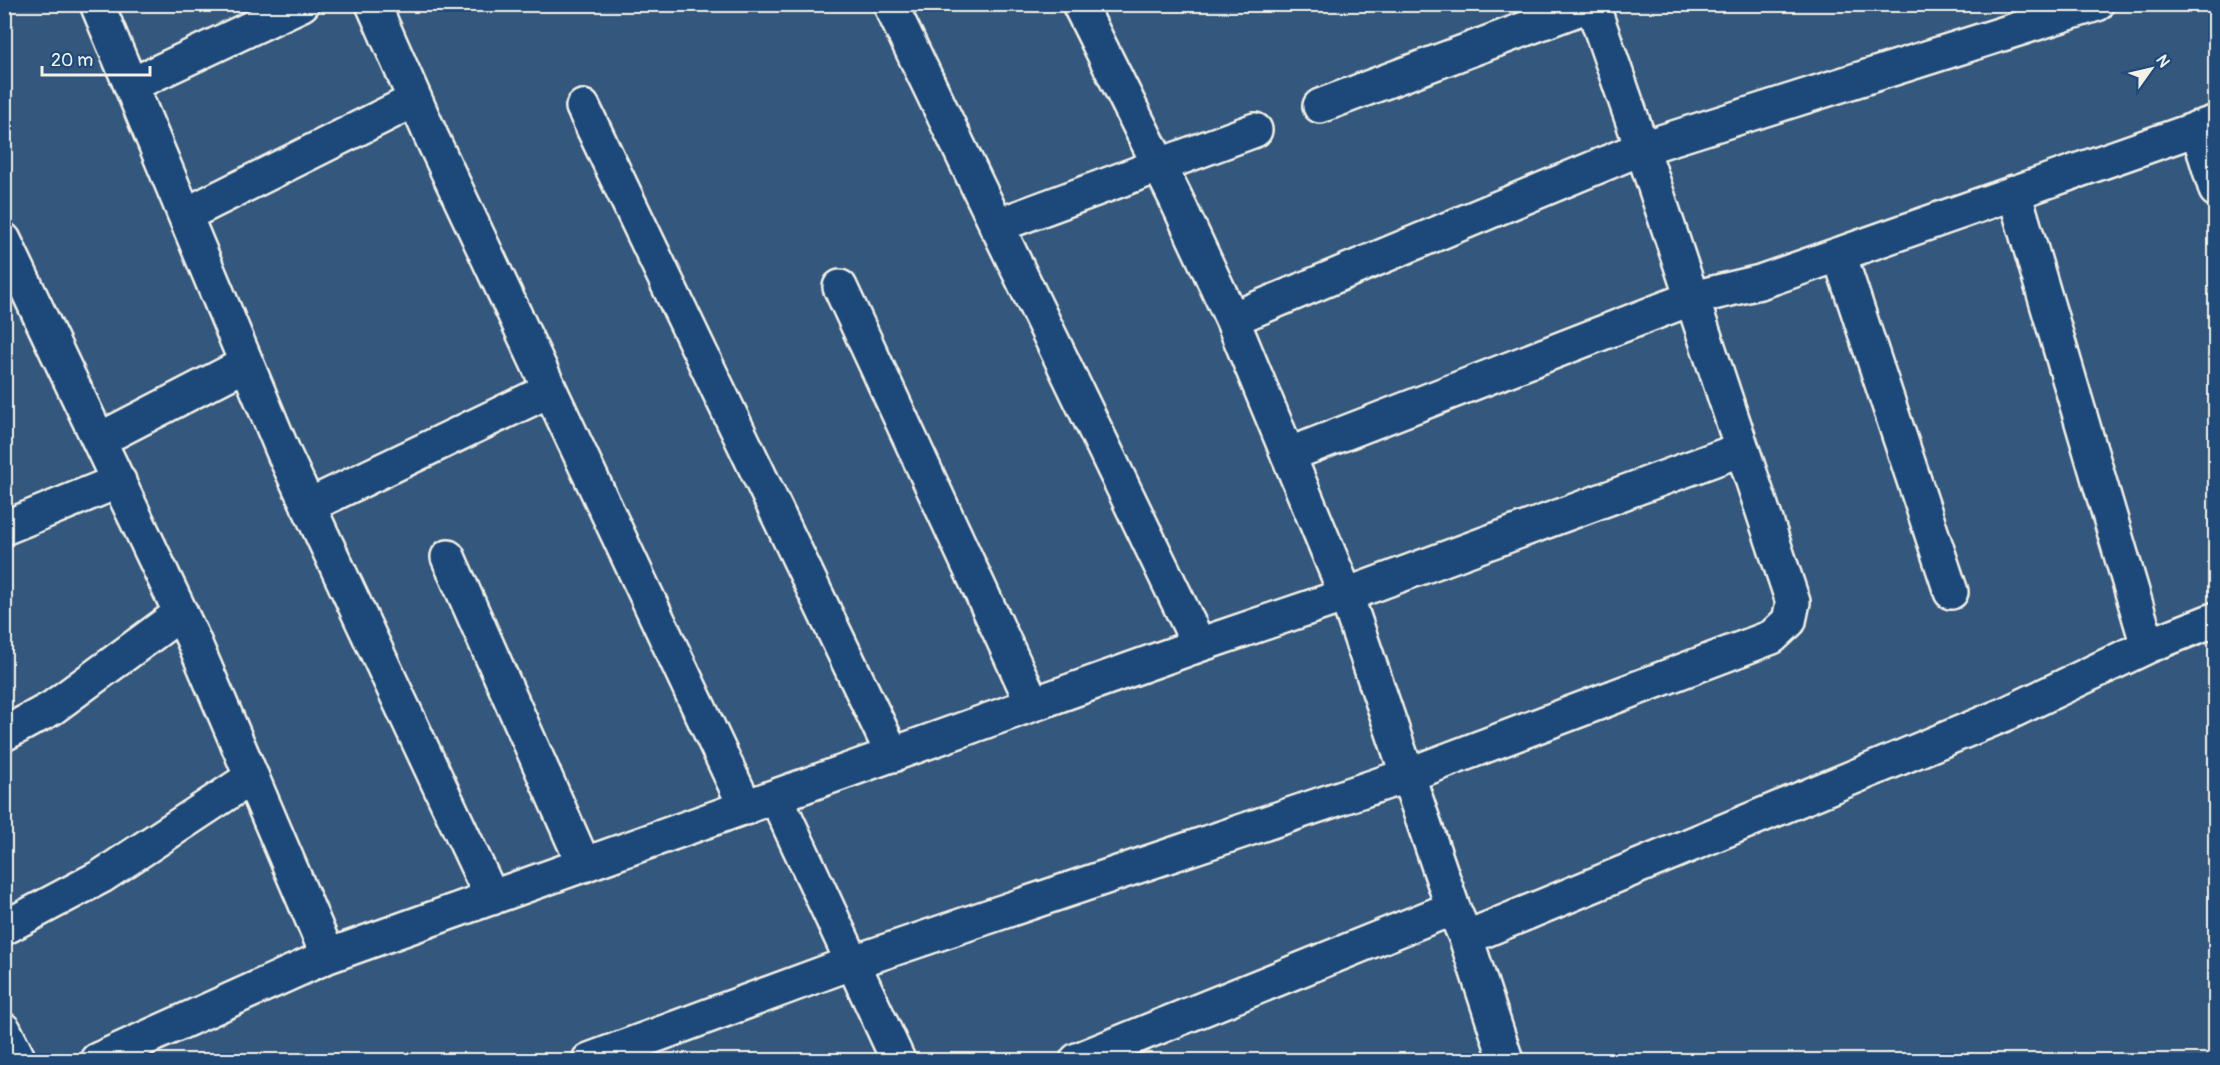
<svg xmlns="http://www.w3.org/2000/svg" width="2220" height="1065" font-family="Pangolin,sans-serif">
<rect width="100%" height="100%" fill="#33577d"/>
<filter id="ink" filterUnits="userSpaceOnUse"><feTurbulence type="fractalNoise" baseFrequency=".0167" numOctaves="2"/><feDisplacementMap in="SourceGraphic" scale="12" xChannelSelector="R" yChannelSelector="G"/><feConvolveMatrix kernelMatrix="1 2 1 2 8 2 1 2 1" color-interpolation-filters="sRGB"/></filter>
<g filter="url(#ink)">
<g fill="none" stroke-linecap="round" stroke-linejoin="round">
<defs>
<path id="minor" d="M97,4L285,456L492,898
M373,4L431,136L746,808
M890,4L1199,645
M1079,4L1176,199L1232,319L1346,595L1453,908L1466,938L1506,1060
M131,85L302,4
M1320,106L1591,4
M583,107L893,755
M2197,128L2216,190
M2014,192L2148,646
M185,215L415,100
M996,226L1255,130
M4,240L192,637L328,956
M1839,254L1951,592
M840,287L1033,704
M1232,319L1642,148L2097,4
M99,440L246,364
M1288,455L1692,298L1760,282L2216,122
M308,506L550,390
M4,528L119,481
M448,557L584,865
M4,734L52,708L181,613
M776,797L898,1060
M4,928L102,876L252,777
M1466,938L2008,713L2148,646L2216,619
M4,1030L19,1060
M97,1060L328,956L1199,645L1346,595L1742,449
M589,1060L851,963L1408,775L1772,637L1789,621L1793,602L1642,148L1592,4
M1077,1060L1453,908"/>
</defs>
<use href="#minor" stroke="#f4f1e8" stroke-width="38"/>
<use href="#minor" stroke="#1f4a7a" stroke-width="33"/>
</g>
</g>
<rect width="2220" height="1065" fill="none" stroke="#1f4a7a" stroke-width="24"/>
<rect x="12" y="12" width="2196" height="1041" fill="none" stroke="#f4f1e8" stroke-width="2" filter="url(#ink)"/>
<g transform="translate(2151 69) rotate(56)" stroke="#1f4a7a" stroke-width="4.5" paint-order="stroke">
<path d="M0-4.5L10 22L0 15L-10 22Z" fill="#f4f1e8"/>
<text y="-9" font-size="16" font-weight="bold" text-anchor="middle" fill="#f4f1e8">N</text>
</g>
<path d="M42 66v9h108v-9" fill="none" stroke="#f4f1e8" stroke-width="3"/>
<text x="51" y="66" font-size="18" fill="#f4f1e8" stroke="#1f4a7a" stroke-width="4.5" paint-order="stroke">20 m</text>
</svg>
